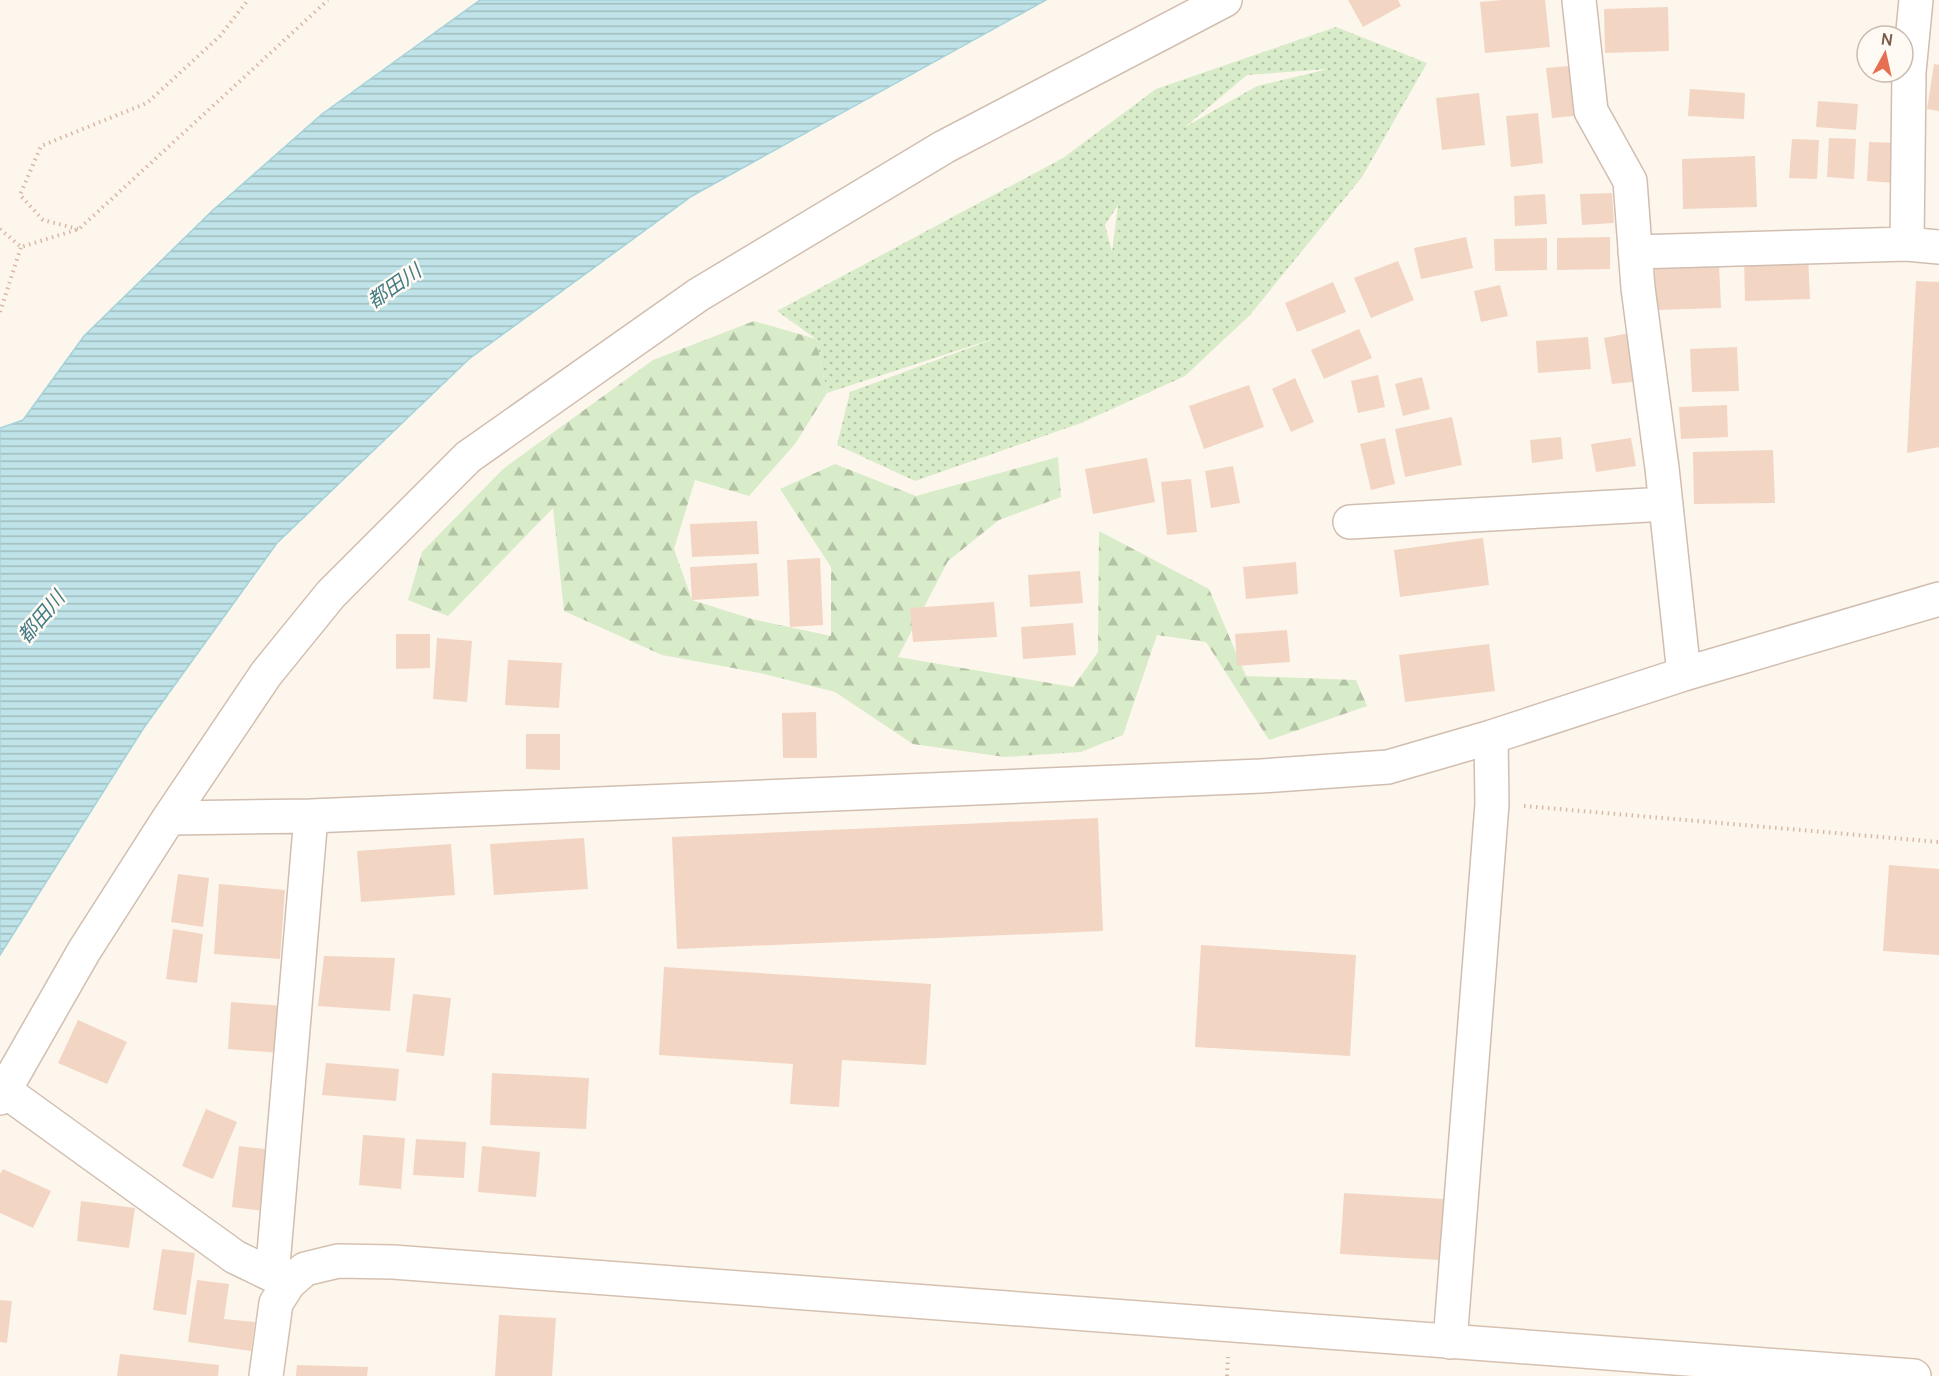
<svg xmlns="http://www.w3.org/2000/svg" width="1939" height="1376" font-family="Manrope,'Noto Sans JP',sans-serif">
<defs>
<pattern id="grass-dots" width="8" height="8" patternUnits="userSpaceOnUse" patternTransform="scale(1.5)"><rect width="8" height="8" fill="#d8ecc9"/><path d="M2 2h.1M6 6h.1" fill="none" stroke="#b4c2a5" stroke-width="1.8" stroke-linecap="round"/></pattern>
<pattern id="forest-firs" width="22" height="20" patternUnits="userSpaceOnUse" patternTransform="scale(1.5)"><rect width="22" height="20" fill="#d8ecc9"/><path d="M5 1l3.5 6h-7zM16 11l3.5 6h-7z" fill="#b4c2a5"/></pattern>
<pattern id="water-rules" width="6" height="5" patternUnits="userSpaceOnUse" patternTransform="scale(1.5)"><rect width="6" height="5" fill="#bfe3e8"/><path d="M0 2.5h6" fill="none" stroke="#a0bbbe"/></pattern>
</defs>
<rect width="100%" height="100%" fill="#fdf6ec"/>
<path fill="url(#grass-dots)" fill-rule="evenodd" d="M1336,27L1427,63L1362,177L1250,315L1185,376L1081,423L915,481L837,445L850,392L996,338L827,393L816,339L777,311L1063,158L1156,89ZM1328,69L1257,86L1185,127L1247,75ZM1118,205L1112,252L1105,225Z"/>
<path fill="url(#forest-firs)" d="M754,321L816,339L827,393L795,444L749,496L695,480L674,549L692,600L752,619L831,636V567L780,489L835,464L916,496L1058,457L1061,497L999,520L948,561L898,657L1073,687L1098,652L1099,531L1209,589L1246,676L1356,680L1367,706L1269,740L1206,642L1157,635L1123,735L1081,752L1005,757L913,744L835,692L760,673L662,655L564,611L553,508L448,616L408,600L422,552L503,469L653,360Z"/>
<path fill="url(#water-rules)" stroke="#a5d3da" stroke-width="1.5" d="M480,0H1046L692,196L469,359L277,543L143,729L0,955V428L23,420L84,336L213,210L322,114Z"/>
<path fill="#f3d5c3" d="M1348,0H1398L1401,6L1363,27Z
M1502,0H1545L1550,47L1485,53L1480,2Z
M1668,7L1669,51L1605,53L1604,9Z
M1934,64L1939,65V111L1927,109Z
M1579,65L1584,115L1552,118L1546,68Z
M1690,89L1745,93L1744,119L1688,116Z
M1479,93L1485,145L1442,150L1436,98Z
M1818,101L1858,104L1856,130L1816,127Z
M1538,113L1543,163L1511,167L1506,116Z
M1829,138L1856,139L1854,179L1827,177Z
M1792,139L1819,140L1817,179L1789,178Z
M1869,142L1896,143L1895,183L1867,181Z
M1755,156L1757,207L1683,209L1682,159Z
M1612,193L1614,223L1582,225L1580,194Z
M1545,194L1547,224L1515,226L1514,196Z
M1466,237L1473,268L1421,279L1414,248Z
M1610,237V269L1557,270V238Z
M1547,238V270L1495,271L1494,239Z
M1808,255L1810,299L1745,301L1744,257Z
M1398,261L1414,300L1371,318L1354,278Z
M1719,265L1721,308L1656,310L1655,267Z
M1916,281L1939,282V447L1907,453Z
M1333,282L1346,312L1297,332L1285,303Z
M1500,285L1508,316L1481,322L1474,291Z
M1359,329L1372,358L1324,379L1311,350Z
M1634,332L1640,381L1612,384L1604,338Z
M1588,337L1591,369L1538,373L1536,341Z
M1737,347L1739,391L1692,392L1690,349Z
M1378,375L1385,407L1358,413L1351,381Z
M1422,377L1430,409L1403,416L1395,384Z
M1295,378L1314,422L1291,432L1272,389Z
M1249,385L1264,427L1204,449L1189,406Z
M1727,405L1728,437L1681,439L1679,407Z
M1452,417L1462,465L1405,477L1395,429Z
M1561,437L1563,459L1532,463L1530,440Z
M1385,438L1395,484L1371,490L1360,444Z
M1631,438L1636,466L1596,472L1591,444Z
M1773,450L1775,503L1694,504L1693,452Z
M1147,458L1155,502L1093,514L1085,469Z
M1233,466L1240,503L1211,508L1205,471Z
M1191,479L1197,532L1167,535L1161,482Z
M757,521L759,554L692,557L690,524Z
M1483,538L1489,585L1400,597L1394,550Z
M820,558L823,625L790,627L787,560Z
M1296,562L1298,594L1246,599L1243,567Z
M757,563L759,596L692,600L690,567Z
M1080,571L1083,603L1030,607L1028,575Z
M994,602L997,637L913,642L910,608Z
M1073,623L1076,655L1023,659L1021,627Z
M1287,630L1290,662L1237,666L1235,634Z
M396,634H430V668L396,669Z
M437,638L472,641L467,702L433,699Z
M1489,644L1495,691L1405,702L1399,655Z
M508,660L562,663L559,708L505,705Z
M816,712L817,758H783L782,713Z
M526,734H560V770L526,769Z
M1098,818L1103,931L677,949L672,837Z
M584,838L588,889L494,895L490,844Z
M451,844L455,895L361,902L357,851Z
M1889,865L1939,869V955L1883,951Z
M178,874L209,878L203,927L171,922Z
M219,884L285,890L280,959L214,954Z
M173,929L203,934L197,983L166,979Z
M1201,945L1356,955L1350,1056L1195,1047Z
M324,956L395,958L390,1011L318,1006Z
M664,967L931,984L926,1065L842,1060L839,1107L790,1104L793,1064L659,1055Z
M413,994L451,998L444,1056L406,1052Z
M231,1002L284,1006L280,1053L228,1049Z
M78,1020L127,1042L107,1084L58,1063Z
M326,1063L399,1069L396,1101L322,1095Z
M492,1073L589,1078L586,1129L490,1125Z
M206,1109L237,1122L213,1179L182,1166Z
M363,1135L405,1138L401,1189L359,1185Z
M416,1139L466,1142L464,1178L413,1175Z
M239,1146L272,1150L265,1211L232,1207Z
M482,1146L540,1152L536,1197L478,1192Z
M3,1169L51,1191L33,1228L0,1213V1174Z
M1344,1193L1444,1199L1440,1260L1340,1254Z
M81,1201L135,1208L129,1248L77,1241Z
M162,1249L195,1253L186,1315L153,1310Z
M197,1280L229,1284L224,1319L255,1322L251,1351L188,1342Z
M0,1300L12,1301L7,1343L0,1342Z
M499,1315L556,1318L552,1376H495Z
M120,1354L219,1365L218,1376H117Z
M297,1365L368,1367L367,1376H296Z"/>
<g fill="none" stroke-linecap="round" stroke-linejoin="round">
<defs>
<path id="street" d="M1579,0L1591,111L1630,181L1638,288L1662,468L1684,674
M1907,244L1909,72L1916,0
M1635,252L1907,244L1939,247
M1350,522L1666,504
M169,818L311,816
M5,1091L235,1257L289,1283
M0,1098L84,951L169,818L266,674L331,594L468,457L698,295L944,147L1225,0
M289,1283L273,1265L311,816L1261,776L1388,767L1491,737L1684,674L1939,599
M1450,1342L1492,804L1491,737"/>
<path id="secondary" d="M266,1376L276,1303L289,1283L305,1269L338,1261L393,1262L1914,1376"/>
</defs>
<use href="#street" stroke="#d1beb0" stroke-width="36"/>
<use href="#secondary" stroke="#d6c0b0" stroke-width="36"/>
<path stroke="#d9b8a5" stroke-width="4" stroke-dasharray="1.5 4.5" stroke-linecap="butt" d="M0,229L21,247L79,229L328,0
M78,229L43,220L20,195L41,146L147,103L220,36L248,0
M0,312L21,247
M1524,806L1939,842
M1227,1376L1228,1357"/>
<use href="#street" stroke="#fff" stroke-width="33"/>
<use href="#secondary" stroke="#fff" stroke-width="33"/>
</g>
<g text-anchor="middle" stroke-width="5" stroke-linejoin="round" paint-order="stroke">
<g font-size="20" font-style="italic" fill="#437c86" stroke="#fffaf3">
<text transform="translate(394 286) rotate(-35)" y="7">都田川</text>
<text transform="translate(41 617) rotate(-50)" y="7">都田川</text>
</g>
</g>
<g transform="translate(1885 54) rotate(8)"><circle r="28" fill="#fffaf3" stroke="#cabbb1" stroke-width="1.5"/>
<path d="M0-4.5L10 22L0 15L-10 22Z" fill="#e76f51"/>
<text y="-9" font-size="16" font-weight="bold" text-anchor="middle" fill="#7a5c4d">N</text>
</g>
</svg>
